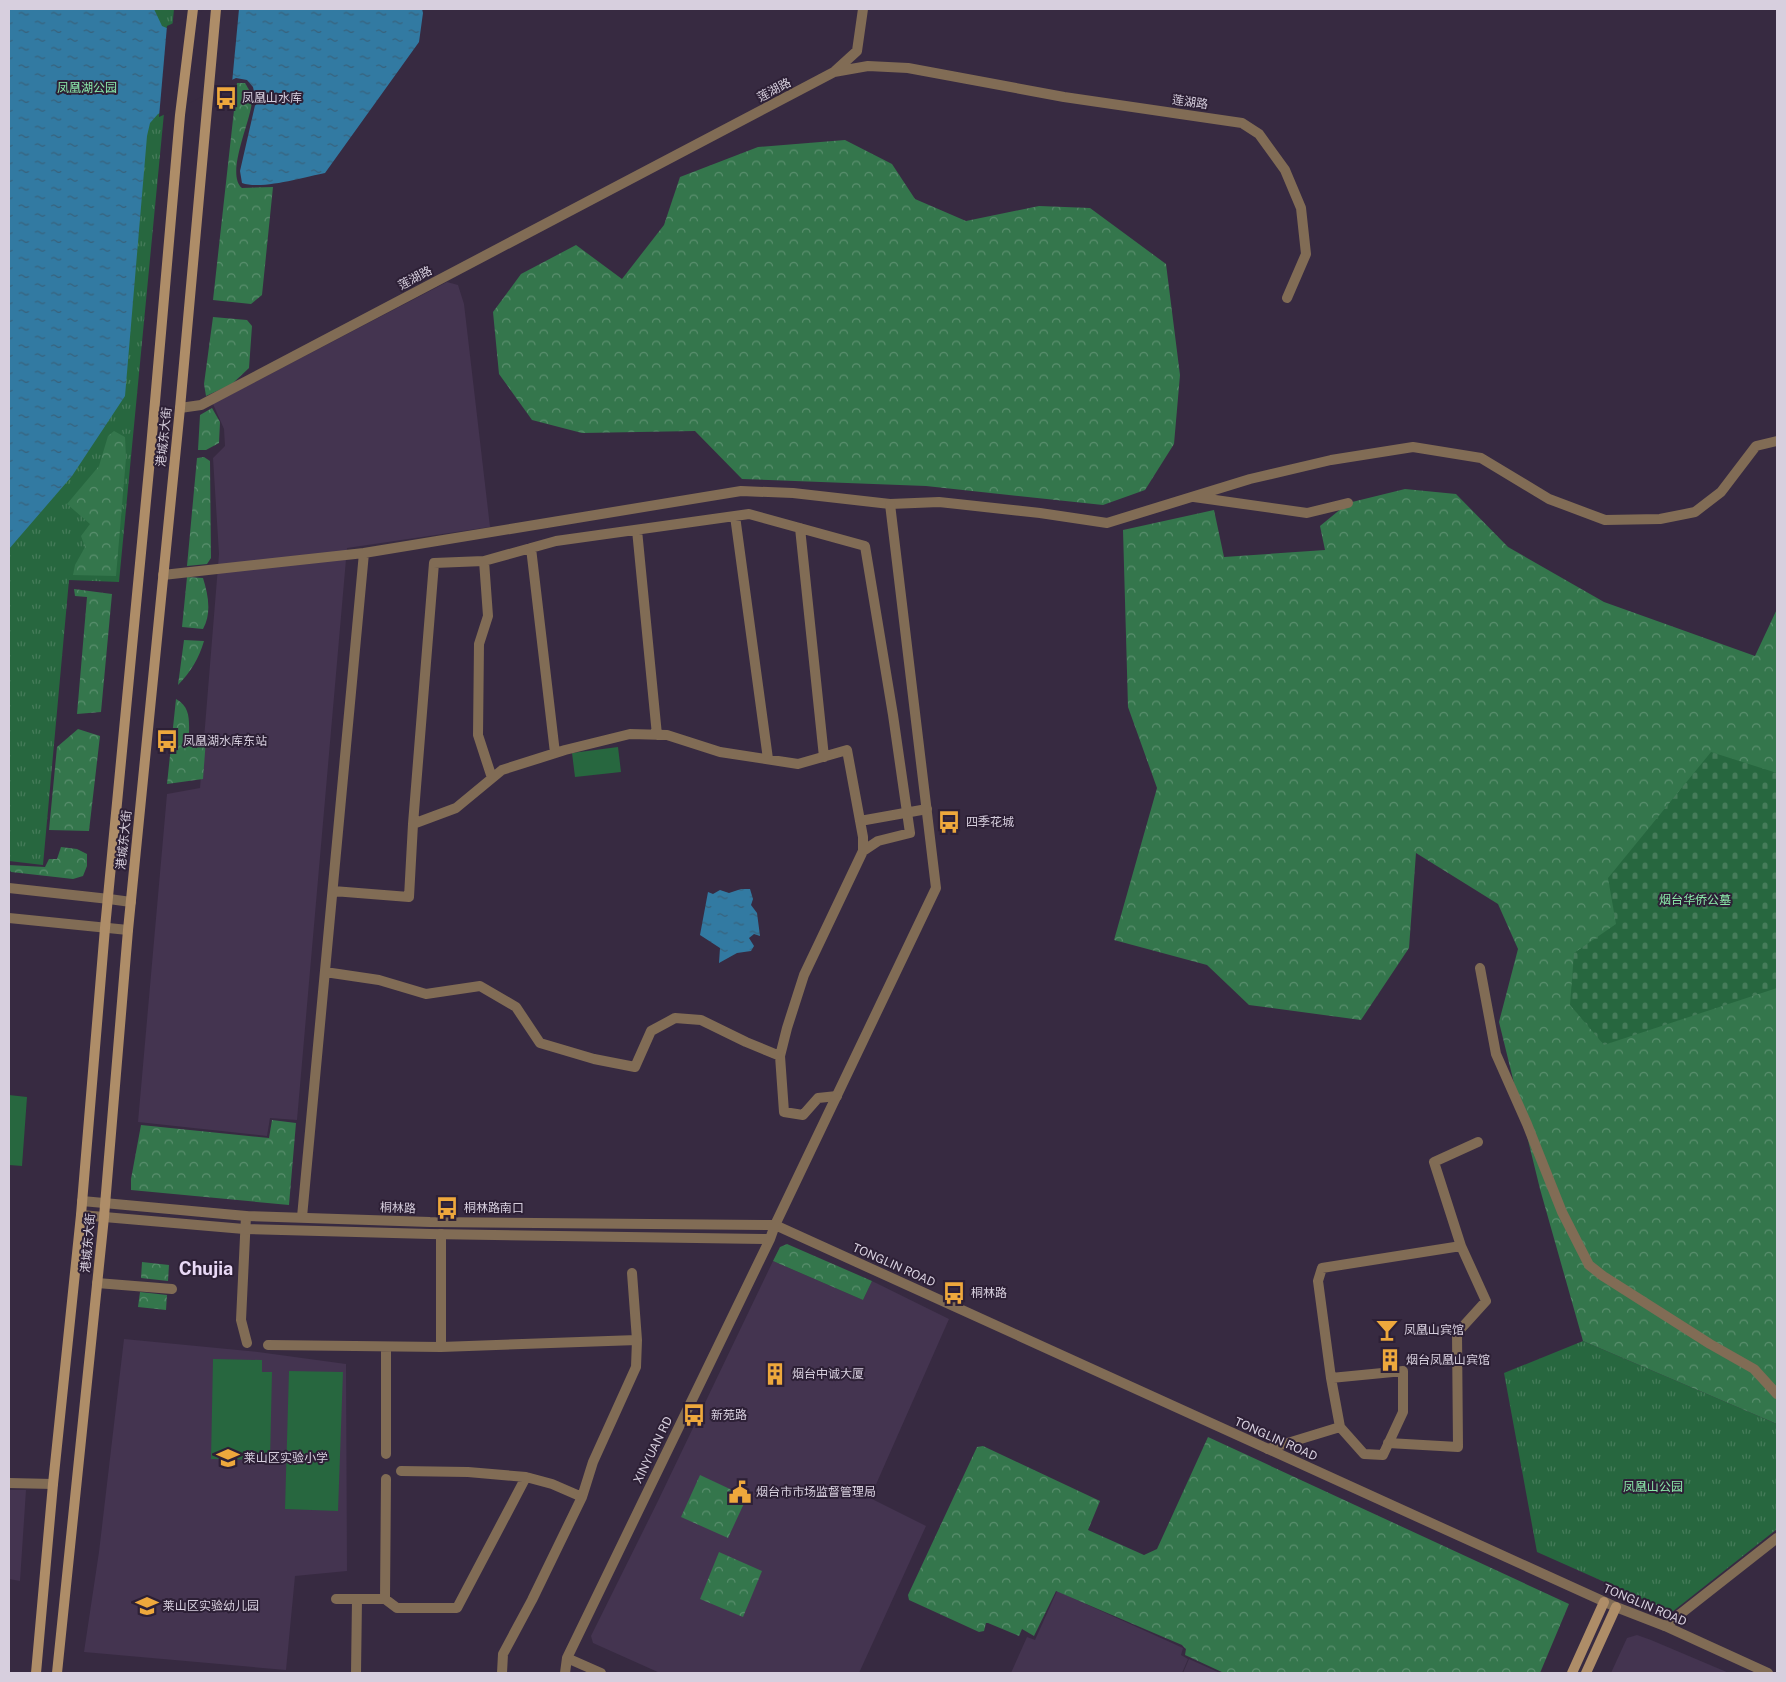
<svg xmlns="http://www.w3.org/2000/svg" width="1786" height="1682" font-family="'Public Sans','Noto Sans SC',sans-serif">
<defs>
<pattern id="grass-tufts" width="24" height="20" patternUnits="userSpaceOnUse" patternTransform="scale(1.25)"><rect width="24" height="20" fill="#27673f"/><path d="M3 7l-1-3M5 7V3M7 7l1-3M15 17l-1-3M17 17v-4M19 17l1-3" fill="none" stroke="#467c5a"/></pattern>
<pattern id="forest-crowns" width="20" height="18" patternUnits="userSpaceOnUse" patternTransform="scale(1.25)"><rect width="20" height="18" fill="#34764c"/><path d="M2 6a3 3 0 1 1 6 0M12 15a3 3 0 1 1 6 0" fill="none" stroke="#5a8f6e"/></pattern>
<pattern id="cemetery-stones" width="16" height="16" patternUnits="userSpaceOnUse" patternTransform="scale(1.25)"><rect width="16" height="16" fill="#27673f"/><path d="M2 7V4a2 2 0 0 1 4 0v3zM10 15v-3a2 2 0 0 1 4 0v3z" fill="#467c5a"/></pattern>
<pattern id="water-ripples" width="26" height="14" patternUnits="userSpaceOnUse" patternTransform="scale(1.25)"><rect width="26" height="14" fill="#327aa2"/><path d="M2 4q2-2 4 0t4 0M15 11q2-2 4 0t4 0" fill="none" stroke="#38627c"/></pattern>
</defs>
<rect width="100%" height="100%" fill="#372a41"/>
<path fill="#443450" d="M447,282L458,285L464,304L490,527L347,548L297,1120L270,1118L267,1136L138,1122L167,794L200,788L219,554L213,458L225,446L224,429L213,404Z
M773,1261L863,1300L872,1281L949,1319L870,1498L926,1526L859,1673H660L593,1643L591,1636L657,1503Z
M124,1339L258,1352L346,1364L347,1571L295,1576L286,1670L84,1652L99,1552Z
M9,1490H26L20,1581L9,1579Z
M1057,1591L1183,1648L1181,1655L1188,1659L1182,1673H1011L1027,1637L1035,1640Z
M1637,1635L1651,1640L1729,1673H1611L1627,1638Z
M1189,1659L1220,1673H1183Z"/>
<path fill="url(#grass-tufts)" d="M9,9H174L119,582L69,580L43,865L9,861Z
M1583,1341L1777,1424V1529L1672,1612L1537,1552L1504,1373Z"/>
<path fill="url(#forest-crowns)" d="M237,83H245C248,88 252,94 252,101C251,121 225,174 242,188L273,187L262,295L251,304L213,300Z
M845,140L892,164L915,199L966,221L1039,206L1090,208L1166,264L1180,375L1174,444L1145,490L1103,505L926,486L742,479L695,431L582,433L532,420L499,374L493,312L521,274L576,245L622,279L664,225L680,177L758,147Z
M213,317L247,320L252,326L249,368L232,384L206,396L204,384Z
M212,408L220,422L219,443L206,450H198L200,415Z
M114,431L125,437L126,458L116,576L73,575L75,565L85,547L81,536L90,524L67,504L99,466L108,436Z
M204,457L210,461L211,558L207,564L187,566L197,458Z
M1405,489L1456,494L1508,547L1604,602L1755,656L1777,609V1424L1583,1341L1540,1189L1499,1022L1518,949L1498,904L1416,853L1409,948L1361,1020L1249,1005L1207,965L1114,940L1157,788L1128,707L1123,530L1214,510L1224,557L1325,550L1320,526L1348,503Z
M187,577L203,578C208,594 212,613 203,629L182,627Z
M74,589L112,594L101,712L77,714L87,597L75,596Z
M184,640L204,641C199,658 191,672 178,685Z
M176,699C191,707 189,721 189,736L206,739L203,779L167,784Z
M78,729L100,736L89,831L49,830L57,747Z
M61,847L77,849L87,854V866L83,876L73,879L11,872L9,869V865L45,867L49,859H57Z
M272,1120L296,1123L289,1205L131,1190V1179L141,1125L269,1138Z
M787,1244L872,1281L863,1300L773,1261L780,1247Z
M142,1262L169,1265L168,1281L141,1278Z
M140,1292L167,1295L166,1310L138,1307Z
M1208,1437L1569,1604L1540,1673H1224L1185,1655L1186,1649L1182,1645L1056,1591L1034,1636L1022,1629L1019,1636L988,1623H986L984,1631L979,1632L909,1600L908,1595L977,1447L983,1446L1100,1501L1088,1530L1144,1555L1157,1549Z
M700,1475L747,1497L728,1538L681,1517Z
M719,1552L762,1571L743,1617L700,1599Z"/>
<path fill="url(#cemetery-stones)" d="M1711,752L1777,773V988L1604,1045L1570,1005L1574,953L1616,924L1608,878Z"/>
<path fill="#27673f" d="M618,747L621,772L575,777L572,753Z
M9,1095L27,1097L22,1166L9,1165Z
M213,1359L262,1360V1372H272L270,1460L211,1459Z
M289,1371L343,1372L338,1511L285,1509Z"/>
<path fill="url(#water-ripples)" d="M9,9H154L162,26L169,29L212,9H422L423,13L419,42L325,173C304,177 262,190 242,183L240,171L256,101L253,87L247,80L236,78L158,114L150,123L147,136L125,396L72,476L9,549Z
M741,889H750L753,899L751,905L757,913L760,936L754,934L749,938L754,946L751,951L737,953L719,963L720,948L700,935L708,892L713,894L720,890L729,893Z"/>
<path fill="#372a41" d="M206,9H239L232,83L159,117L167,26Z"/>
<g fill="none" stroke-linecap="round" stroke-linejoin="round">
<path stroke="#816c55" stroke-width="10" d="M835,71L857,51L863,9
M180,408L201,405L834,72L868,66L908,68L1064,97L1242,123L1259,134L1285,170L1301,208L1306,254L1287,298
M1194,497L1307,513L1348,503
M735,516L768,759
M800,528L824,757
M637,530L657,735
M531,548L555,753
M364,553L741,491L793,493L890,504L939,502L1040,513L1107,523L1250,479L1331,460L1413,447L1481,458L1549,499L1605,520L1660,519L1695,512L1721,492L1756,446L1777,441
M484,561L488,616L479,644L478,735L492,778
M163,575L364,553L302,1217
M860,821L927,809
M413,824L434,563L484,561L556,541L749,514L865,546L893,715L910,833L878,841L863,851
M333,891L409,897L413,824L456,808L502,770L565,750L630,734L667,735L720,752L798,764L847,750L863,837V851L804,975L787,1028L780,1056L784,1112L803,1115L818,1098L837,1096
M1480,968L1496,1054L1527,1124L1562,1212L1589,1265L1603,1276L1710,1344L1754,1369L1777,1394
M325,972L379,980L426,994L480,986L516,1007L540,1043L594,1059L635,1067L651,1031L675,1018L701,1020L746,1042L780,1056
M246,1216L241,1320L247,1343
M97,1283L172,1289
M268,1345L441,1347L637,1340
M441,1347V1234
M1331,1378L1340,1427
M1388,1443L1458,1447L1457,1333L1486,1301L1461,1246
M1268,1449L1340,1427L1364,1454L1383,1455L1403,1412V1371L1331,1378L1318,1281L1322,1268L1461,1246L1434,1162L1478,1142
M386,1454V1347
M401,1471L468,1472L526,1477L552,1484L582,1497
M9,1483L53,1484
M336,1599H385L397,1608H457L526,1477
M385,1599L386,1479
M1665,1626L1777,1538
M356,1673L357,1599
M502,1673L503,1654L532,1600L582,1497L593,1462L636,1367L637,1340L632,1273"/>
<path stroke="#816c55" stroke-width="10" d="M9,888L109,899L131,902
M9,918L128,930
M82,1201L246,1216L430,1222L775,1225L1616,1607L1665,1626L1768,1673
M81,1215L244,1229L430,1234L770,1239
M567,1658L601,1673
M565,1673L567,1658L770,1239L775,1225L936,888L890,504"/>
<path stroke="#ae8d68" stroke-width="10" d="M36,1673L53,1484L81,1215L105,928L150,459L180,115L193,9
M57,1673L104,1217L128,930L180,408L216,9
M1572,1673L1604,1602
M1586,1673L1616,1607"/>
</g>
<defs>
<symbol id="bus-bare" viewBox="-9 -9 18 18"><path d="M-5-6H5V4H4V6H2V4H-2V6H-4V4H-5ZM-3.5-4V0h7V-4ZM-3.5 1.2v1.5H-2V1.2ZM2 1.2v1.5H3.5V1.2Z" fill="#eea83c" stroke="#2d2036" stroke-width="2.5" paint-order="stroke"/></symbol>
<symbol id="bar-bare" viewBox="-9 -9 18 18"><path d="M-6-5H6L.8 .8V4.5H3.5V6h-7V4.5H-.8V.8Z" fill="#eea83c" stroke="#2d2036" stroke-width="2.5" paint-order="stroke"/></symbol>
<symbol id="building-bare" viewBox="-9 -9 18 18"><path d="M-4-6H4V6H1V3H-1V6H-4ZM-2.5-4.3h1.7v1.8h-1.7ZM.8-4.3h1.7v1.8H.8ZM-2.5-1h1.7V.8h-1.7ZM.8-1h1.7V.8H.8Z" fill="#eea83c" stroke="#2d2036" stroke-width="2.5" paint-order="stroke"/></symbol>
<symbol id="school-bare" viewBox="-9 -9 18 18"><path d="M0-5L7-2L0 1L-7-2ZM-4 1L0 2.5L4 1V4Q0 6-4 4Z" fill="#eea83c" stroke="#2d2036" stroke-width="2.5" paint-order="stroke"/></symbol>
<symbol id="civic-bare" viewBox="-9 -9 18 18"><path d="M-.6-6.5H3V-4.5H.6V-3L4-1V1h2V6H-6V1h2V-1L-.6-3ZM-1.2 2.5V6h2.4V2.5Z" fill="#eea83c" stroke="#2d2036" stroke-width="2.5" paint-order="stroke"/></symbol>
</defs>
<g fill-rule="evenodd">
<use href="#bus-bare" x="210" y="82" width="32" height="32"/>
<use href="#bus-bare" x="151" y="725" width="32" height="32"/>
<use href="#bus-bare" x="933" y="806" width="32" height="32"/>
<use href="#bus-bare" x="431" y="1192" width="32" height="32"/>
<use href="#bus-bare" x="938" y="1277" width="32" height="32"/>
<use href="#bar-bare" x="1371" y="1314" width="32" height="32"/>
<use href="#building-bare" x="1374" y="1344" width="32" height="32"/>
<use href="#building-bare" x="759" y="1358" width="32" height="32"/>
<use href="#bus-bare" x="678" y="1399" width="32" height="32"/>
<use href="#school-bare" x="212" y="1442" width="32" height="32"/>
<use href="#civic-bare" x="724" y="1476" width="32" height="32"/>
<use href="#school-bare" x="131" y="1590" width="32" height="32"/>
</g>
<g text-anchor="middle" stroke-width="4" stroke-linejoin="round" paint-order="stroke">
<g font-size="12" fill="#8be8a9" stroke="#2d2036">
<text x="87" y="92">凤凰湖公园</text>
<text x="1695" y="904">烟台华侨公墓</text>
<text x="1653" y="1491">凤凰山公园</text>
</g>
<g font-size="12" fill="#d7cfde" stroke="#2d2036">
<text transform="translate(774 90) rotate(-28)" y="4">莲湖路</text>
<text transform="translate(1190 102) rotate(8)" y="4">莲湖路</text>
<text transform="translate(415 278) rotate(-28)" y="4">莲湖路</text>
<text transform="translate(164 437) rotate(-84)" y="4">港城东大街</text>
<text transform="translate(124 840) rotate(-84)" y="4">港城东大街</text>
<text transform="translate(398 1208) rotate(2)" y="4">桐林路</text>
<text transform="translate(88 1243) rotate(-85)" y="4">港城东大街</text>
<text transform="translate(894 1265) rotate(24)" y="4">TONGLIN ROAD</text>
<text transform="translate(1276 1439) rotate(24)" y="4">TONGLIN ROAD</text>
<text transform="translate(653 1450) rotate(-64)" y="4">XINYUAN RD</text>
<text transform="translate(1645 1605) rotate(23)" y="4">TONGLIN ROAD</text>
</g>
<g font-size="12" fill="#d7cfde" stroke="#2d2036" text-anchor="start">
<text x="242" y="102">凤凰山水库</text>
<text x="183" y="745">凤凰湖水库东站</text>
<text x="966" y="826">四季花城</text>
<text x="464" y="1212">桐林路南口</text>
<text x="971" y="1297">桐林路</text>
<text x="1404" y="1334">凤凰山宾馆</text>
<text x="1406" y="1364">烟台凤凰山宾馆</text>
<text x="792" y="1378">烟台中诚大厦</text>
<text x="711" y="1419">新苑路</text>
<text x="244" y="1462">莱山区实验小学</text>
<text x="756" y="1496">烟台市市场监督管理局</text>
<text x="163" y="1610">莱山区实验幼儿园</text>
</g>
<g font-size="18" font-weight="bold" fill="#e9d9f6" stroke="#2d2036">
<text x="206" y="1275">Chujia</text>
</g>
</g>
<rect width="1786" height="1682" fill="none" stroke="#d7cfde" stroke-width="20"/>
</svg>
